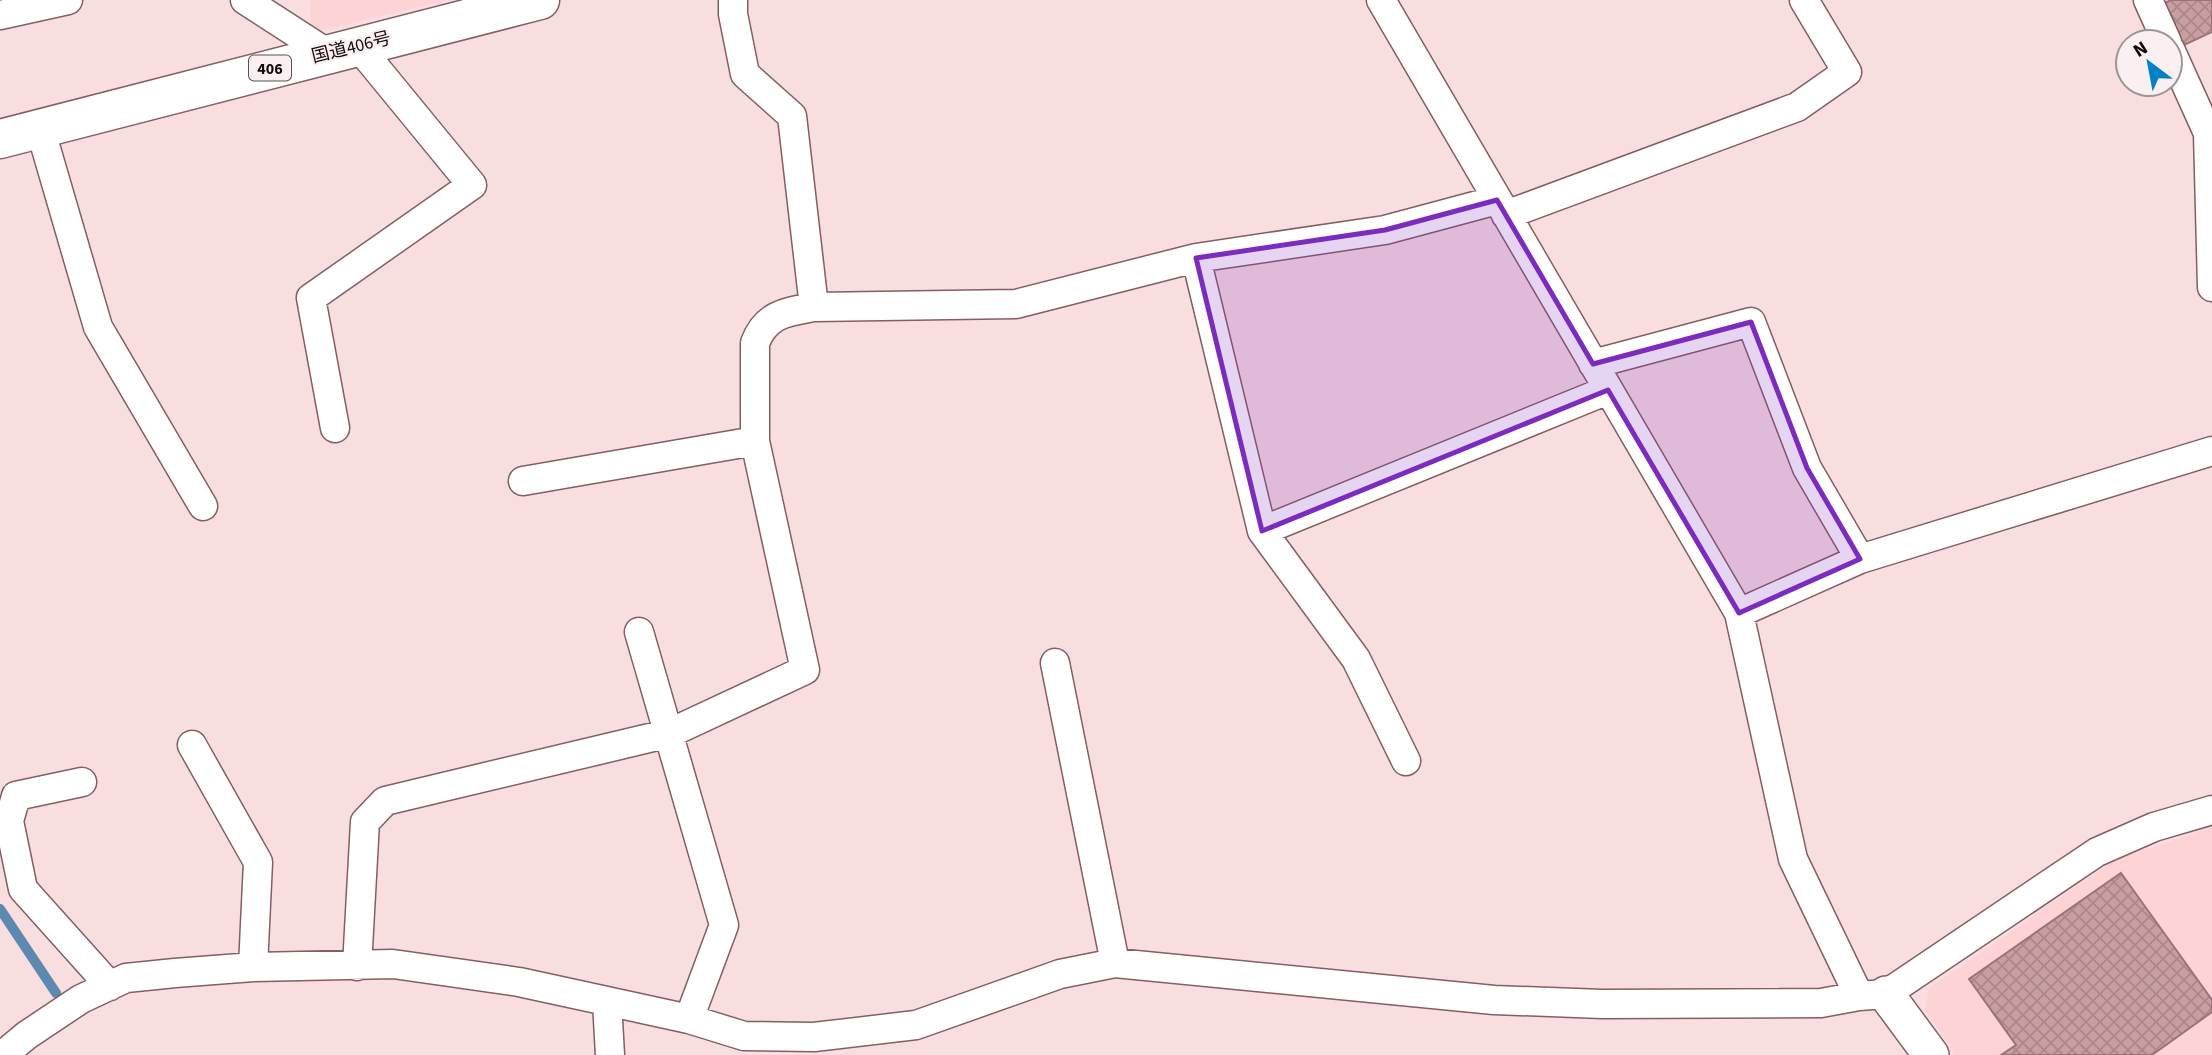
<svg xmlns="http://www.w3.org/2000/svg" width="2212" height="1055" font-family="'Source Sans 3','Noto Sans JP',sans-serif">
<defs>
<pattern id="building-cross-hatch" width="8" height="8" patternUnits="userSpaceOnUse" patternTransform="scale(1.75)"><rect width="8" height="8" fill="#c89ea1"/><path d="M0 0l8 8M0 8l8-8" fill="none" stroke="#ab8789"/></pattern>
</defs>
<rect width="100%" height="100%" fill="#f9dee0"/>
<path fill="#fdd3d5" d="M311,0H448L310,33Z
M2212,827V1055H1956L1925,1010L1929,988L2115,860Z"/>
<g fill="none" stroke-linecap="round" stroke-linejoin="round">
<path stroke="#5d88af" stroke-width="10" d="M0,909L56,993"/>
</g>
<path fill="url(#building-cross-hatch)" stroke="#9c7477" stroke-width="2" d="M2171,0H2212V32L2182,46L2162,4Z
M2121,873L2212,1000V1012L2152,1055H2001L2016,1045L1969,979Z"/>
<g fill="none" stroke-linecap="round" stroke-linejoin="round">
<defs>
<path id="minor" d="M245,0L327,53
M733,0V14L745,74L792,116L814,307
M1381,0L1739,613L1793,859L1859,996
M2148,0L2167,42
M0,15L68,0
M2170,49L2208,133L2212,287
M40,128L98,327L203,506
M1506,215L1797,107L1847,72L1804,0
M1196,258L1262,531L1356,659L1406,761
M1593,364L1751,322L1807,468L1860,559
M335,428L311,298L472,185L358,46
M523,481L755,441
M1262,531L1608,390
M1739,613L1860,559L2212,451
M639,632L724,925L689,1019
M1055,663L1115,963
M192,745L258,862L253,967
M82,782L16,796L9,821L23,889L110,986
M357,966L365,822L385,801L670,733L805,670L755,441V343C766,314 786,312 814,307L1016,304L1196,258L1385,230L1497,200
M607,1002L610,1055
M3,1055L27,1035L81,999L126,978L175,973L253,967L393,964L519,982L689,1019L744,1036L814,1037L916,1025L1060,974L1115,963L1494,1000L1602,1004L1821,1003L1859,996L1886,994L2097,852L2154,827L2212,810"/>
<path id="tertiary" d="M1886,994L1931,1055"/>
<path id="trunk" d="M0,139L540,0"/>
</defs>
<use href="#minor" stroke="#845e61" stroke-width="31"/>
<use href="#tertiary" stroke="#845e61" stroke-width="38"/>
<use href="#trunk" stroke="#845e61" stroke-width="41"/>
<use href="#minor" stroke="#fff" stroke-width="28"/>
<use href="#tertiary" stroke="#fff" stroke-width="35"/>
<use href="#trunk" stroke="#fff" stroke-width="38"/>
</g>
<path fill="#7b2cbf" fill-opacity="0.2" stroke="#7b2cbf" stroke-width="5" stroke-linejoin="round" d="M1497,200L1593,364L1751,322L1807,468L1860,559L1739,613L1608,390L1262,531L1196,258L1385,230Z"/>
<g text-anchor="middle" stroke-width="5" stroke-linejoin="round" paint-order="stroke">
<rect fill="#faf0f1" stroke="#5a4e4f" stroke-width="2" x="249" y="55.5" width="42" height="25" rx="5"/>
<g font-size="16" font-weight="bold" fill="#160809">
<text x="270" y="74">406</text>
</g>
<g font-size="18" fill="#160809" stroke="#faf0f1">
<text transform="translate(351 47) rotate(-14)" y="6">国道406号</text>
</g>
</g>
<g transform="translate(2149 63) rotate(328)"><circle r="33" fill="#faf0f1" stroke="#9f9394" stroke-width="2"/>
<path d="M0-5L12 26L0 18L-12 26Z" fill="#0280c8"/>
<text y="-10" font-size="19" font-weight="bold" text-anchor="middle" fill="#160809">N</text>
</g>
</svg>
